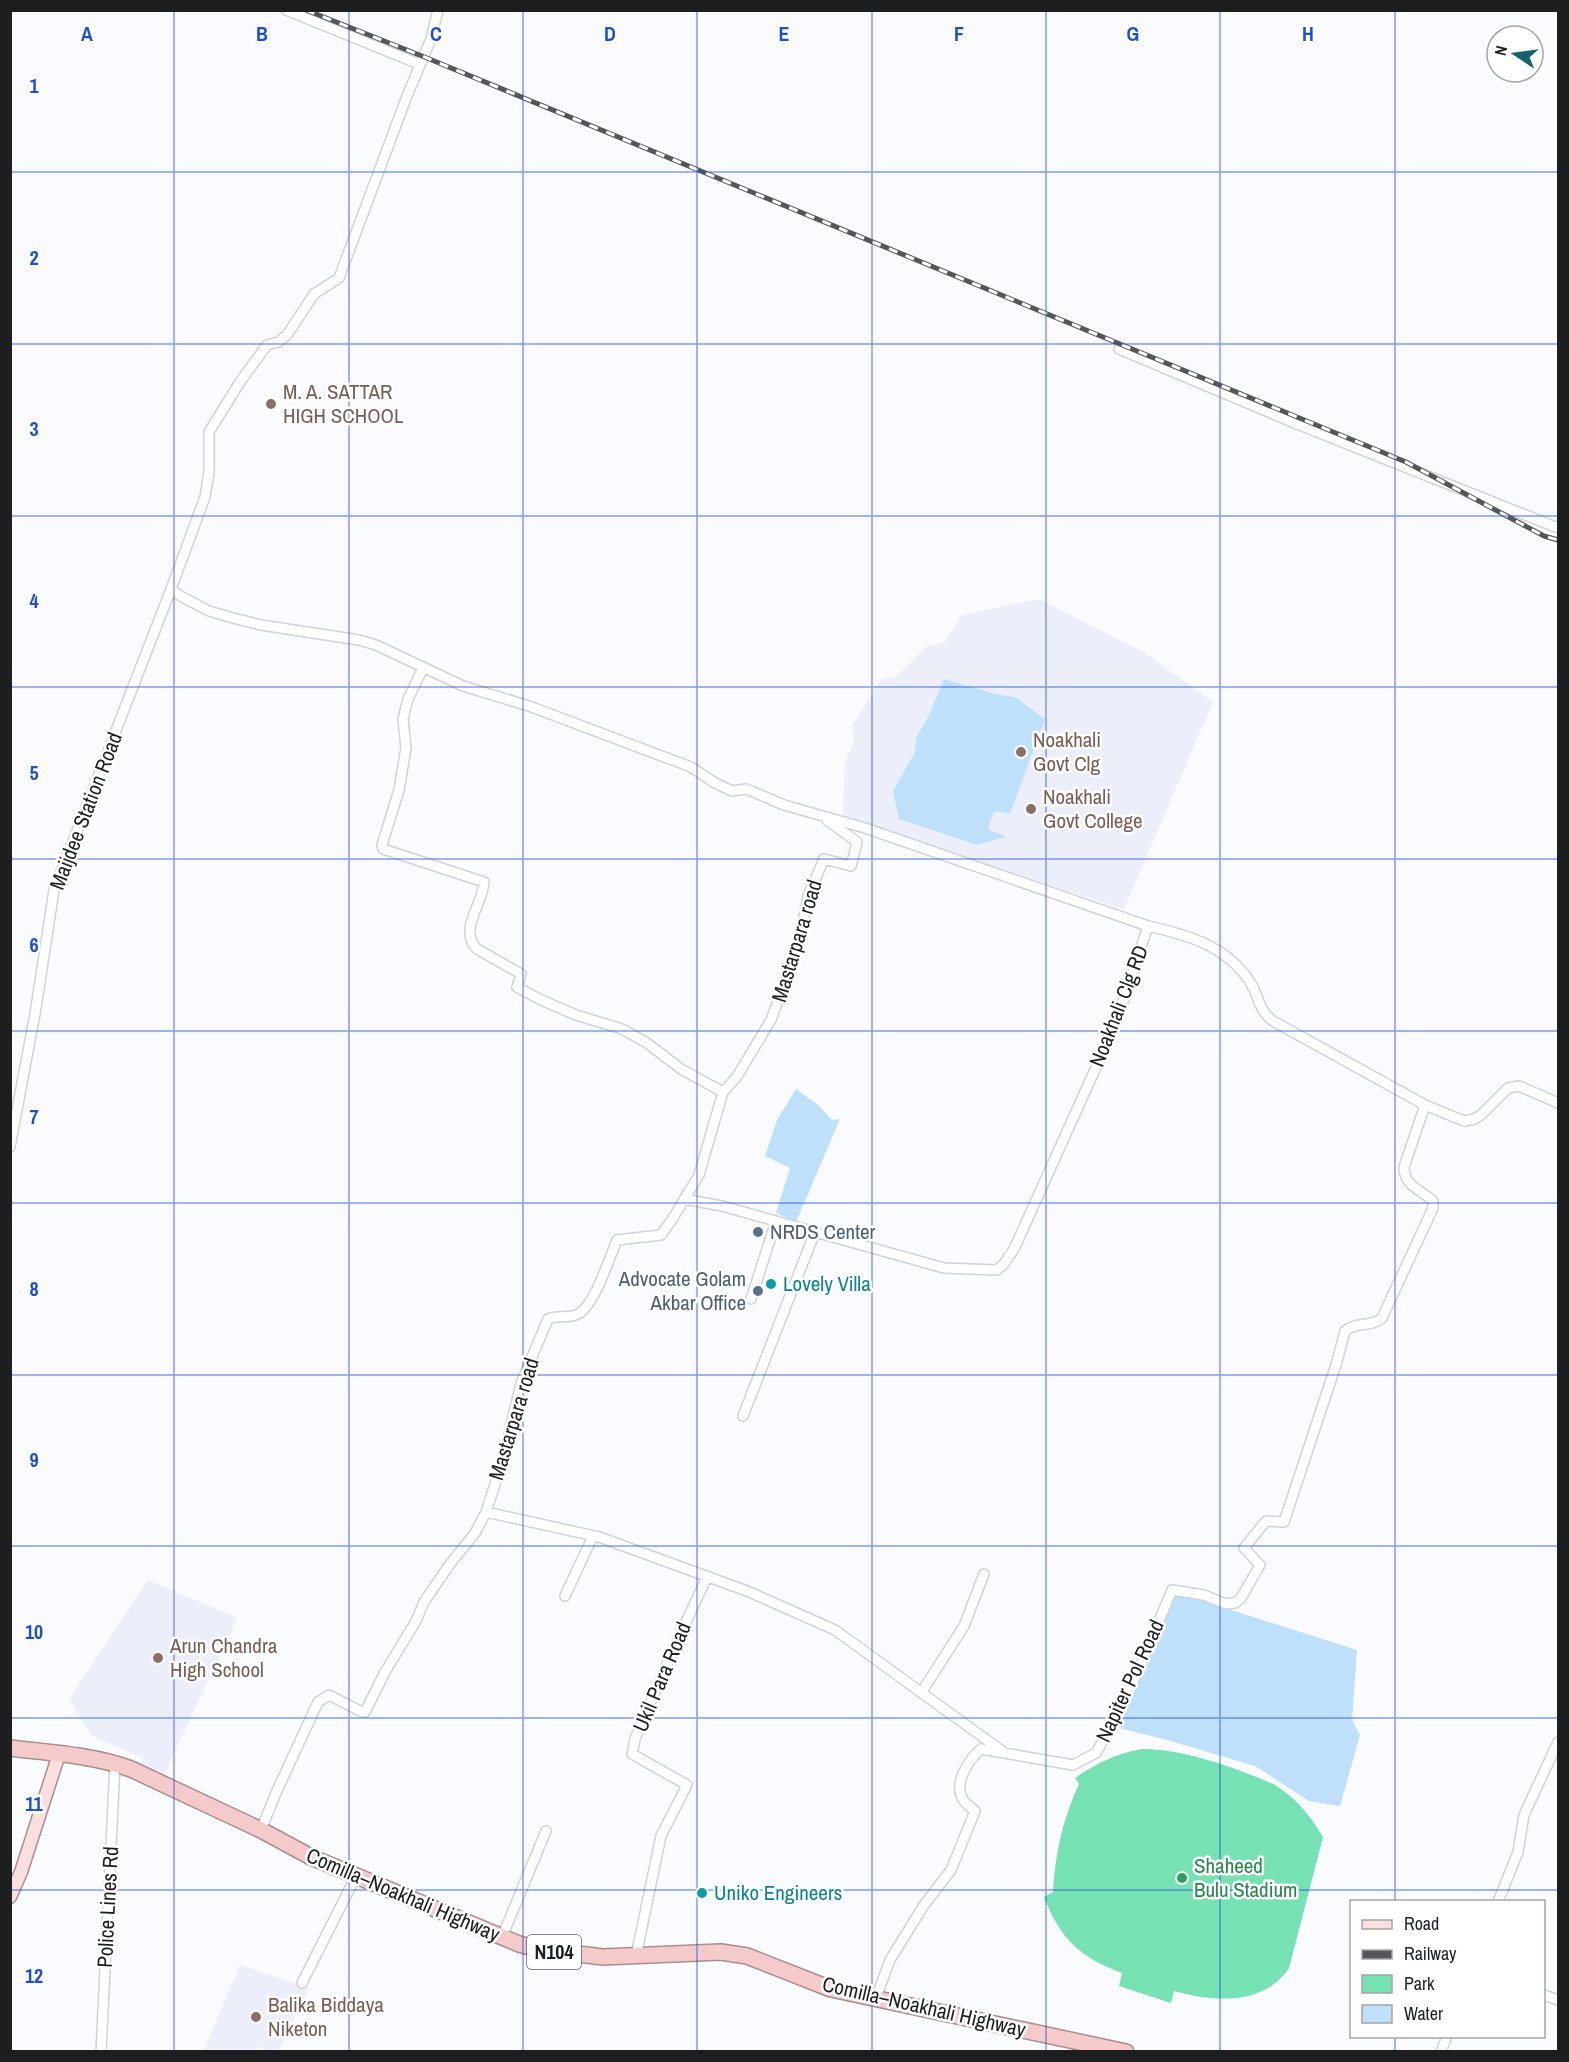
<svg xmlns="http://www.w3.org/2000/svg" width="1569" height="2062" font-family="'Archivo Narrow',sans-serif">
<rect width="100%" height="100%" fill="#fafbff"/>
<path fill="#eceffa" d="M1039,599L1145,653L1213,702L1124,909L843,819L845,762L854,742L853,725L880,681L898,675L927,646L945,642L962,615Z
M148,1580L237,1618L162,1779L139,1769L143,1758L92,1736L69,1699Z
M240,1965L309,1988L279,2051H268L258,2046L256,2051L203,2052Z"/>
<path fill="#76e1b2" d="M1143,1749C1184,1749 1237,1768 1275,1785C1298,1800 1309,1814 1323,1837L1289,1968C1264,2006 1213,2002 1174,1991L1171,2003L1119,1986L1122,1973C1080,1957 1061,1940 1044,1897L1053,1892C1055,1853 1063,1819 1079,1784L1075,1778C1097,1763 1117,1753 1143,1749Z"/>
<path fill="#bfe0fa" d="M944,679L995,694L1015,697L1045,719L1010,814L994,811L988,829L1006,837L977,845L899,819L893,791L915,752L916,738L928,717Z
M796,1089L818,1105L832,1120L840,1119L796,1222L776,1213L790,1168L765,1156L777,1120Z
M1175,1592L1357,1650L1352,1720L1360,1735L1340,1806L1309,1801L1255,1766L1167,1740L1119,1728Z"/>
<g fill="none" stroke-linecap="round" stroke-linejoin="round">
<defs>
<path id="minor" d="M286,10L419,64
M438,10L431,39L407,96L339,278L314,294L287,335L278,342L267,345L240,382L209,432V472L205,497L171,589L182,597L209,611L233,618L261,625L359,640L376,645L463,686L529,706L691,767L715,783L732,791L746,789L784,805L865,828L1148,926
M1119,349L1297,424L1558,528
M423,668L408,699L403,719L406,748L399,790L382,845L383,849L484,882C483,904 458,930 477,949L521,974L517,987L541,1000L576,1015L622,1029L647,1043L681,1069L723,1092
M10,1147L35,1014L54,890L171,589
M684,1199L722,1206L944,1268L997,1270L1004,1264L1015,1247L1116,1023L1148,926C1188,935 1227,946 1250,982C1261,999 1256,1007 1273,1021L1425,1105L1464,1121L1474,1119L1481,1115L1508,1088L1519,1086L1558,1103
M751,1299L776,1221
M743,1416L815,1232
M486,1512L599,1537L747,1591L835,1630L1002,1751
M565,1596L593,1536
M921,1693L964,1626L984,1574
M261,1830L276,1793L318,1702L329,1695L362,1712H365L385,1672L416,1621L424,1602L450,1564L475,1533L486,1512L502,1463L521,1383L548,1319C557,1315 572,1319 580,1313C596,1301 609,1259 617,1240L661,1235L673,1218L699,1175L723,1092L736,1078L771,1020L799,943L808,896L824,859L851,866L857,842L827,820
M1498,1902L1518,1852L1524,1815L1558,1742
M502,1937L546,1831
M636,1956L661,1836L687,1785L632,1754L635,1739L673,1650L707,1577
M302,1983L356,1876
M1544,1995L1558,2000
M876,1998L890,1960L924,1905L951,1870L975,1811C972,1808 967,1805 964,1801C952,1785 968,1760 981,1749L1073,1765L1096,1753L1129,1692L1172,1590L1204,1595L1226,1604L1235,1603L1241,1598L1260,1565L1244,1548L1266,1521L1284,1522L1336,1365L1345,1331C1356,1321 1370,1328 1382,1318L1433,1208V1201C1421,1190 1404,1186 1404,1167L1425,1105
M101,2052L115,1763
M1441,2052L1447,2036"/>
<path id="major" d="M10,1897L21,1872L59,1754"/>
<path id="highway" d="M10,1748C51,1753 93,1755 131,1769L261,1830L311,1857L519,1944L537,1949L603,1957L721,1952L747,1956L831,1989L1126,2052"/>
</defs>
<use href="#minor" stroke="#d0d2d7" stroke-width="12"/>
<use href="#major" stroke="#a98e8e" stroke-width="15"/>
<use href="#highway" stroke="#a98e8e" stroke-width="18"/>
<use href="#minor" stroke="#fff" stroke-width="9"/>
<use href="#major" stroke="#f9dfdf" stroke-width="12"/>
<use href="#highway" stroke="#f5caca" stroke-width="15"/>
<defs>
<path id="rail" d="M306,10L422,56L1406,462L1544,536L1558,540"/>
</defs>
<use href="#rail" stroke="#555658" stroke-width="5"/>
<use href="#rail" stroke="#fff" stroke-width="3" stroke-dasharray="9" stroke-linecap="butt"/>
</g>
<path fill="none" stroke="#1d4ed8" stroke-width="1.5" stroke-opacity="0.55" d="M174,10V2052M349,10V2052M523,10V2052M697,10V2052M872,10V2052M1046,10V2052M1220,10V2052M1395,10V1902M10,172H1558M10,344H1558M10,516H1558M10,687H1558M10,859H1558M10,1031H1558M10,1203H1558M10,1375H1558M10,1546H1558M10,1718H1558M10,1890H1558M1395,2036V2052"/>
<g fill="#8d6e63" stroke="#fff" stroke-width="2">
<circle cx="271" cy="404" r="6"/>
<circle cx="1021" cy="752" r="6"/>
<circle cx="1031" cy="809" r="6"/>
<circle cx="158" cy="1658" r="6"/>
<circle cx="256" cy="2017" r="6"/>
</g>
<g fill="#5c6f8a" stroke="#fff" stroke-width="2">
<circle cx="758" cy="1232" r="6"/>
<circle cx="758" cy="1291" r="6"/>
</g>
<g fill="#0f9aa8" stroke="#fff" stroke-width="2">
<circle cx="771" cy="1284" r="6"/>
<circle cx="702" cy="1893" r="6"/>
</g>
<circle fill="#2e9e5b" stroke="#fff" stroke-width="2" cx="1182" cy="1878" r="6"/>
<g text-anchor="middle" stroke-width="5" stroke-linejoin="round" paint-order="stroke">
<rect fill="#fff" stroke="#616263" stroke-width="1.5" x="527" y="1935" width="54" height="34" rx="4.5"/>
<g font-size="20" font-weight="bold" fill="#1d1e20">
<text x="554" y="1959">N104</text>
</g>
<g font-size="21" fill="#785e54" stroke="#fff" text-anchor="start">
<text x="283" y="399">M. A. SATTAR<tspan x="283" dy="24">HIGH SCHOOL</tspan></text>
<text x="1033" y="747">Noakhali<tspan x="1033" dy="24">Govt Clg</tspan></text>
<text x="1043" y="804">Noakhali<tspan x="1043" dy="24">Govt College</tspan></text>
<text x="170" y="1653">Arun Chandra<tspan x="170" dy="24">High School</tspan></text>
<text x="268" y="2012">Balika Biddaya<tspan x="268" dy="24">Niketon</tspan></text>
</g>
<g font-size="21" fill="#1d1e20" stroke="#fff">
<text transform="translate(86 811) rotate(-69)" y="7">Maijdee Station Road</text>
<text transform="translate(797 941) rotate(-73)" y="7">Mastarpara road</text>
<text transform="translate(1119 1006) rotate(-69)" y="7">Noakhali Clg RD</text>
<text transform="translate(514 1419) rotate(-73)" y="7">Mastarpara road</text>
<text transform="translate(662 1677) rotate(-67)" y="7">Ukil Para Road</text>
<text transform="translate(1130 1681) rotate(-65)" y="7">Napiter Pol Road</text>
<text transform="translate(403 1895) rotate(23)" y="7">Comilla–Noakhali Highway</text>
<text transform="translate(108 1907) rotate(-87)" y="7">Police Lines Rd</text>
<text transform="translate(924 2007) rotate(13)" y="7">Comilla–Noakhali Highway</text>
</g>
<g font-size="21" fill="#4e5e75" stroke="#fff" text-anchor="start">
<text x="770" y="1239">NRDS Center</text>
<text x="746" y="1286" text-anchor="end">Advocate Golam<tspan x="746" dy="24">Akbar Office</tspan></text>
</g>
<g font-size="21" fill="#0d838f" stroke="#fff" text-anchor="start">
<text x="783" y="1291">Lovely Villa</text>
<text x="714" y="1900">Uniko Engineers</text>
</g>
<g font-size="21" fill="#27864d" stroke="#fff" text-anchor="start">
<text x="1194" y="1873">Shaheed<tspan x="1194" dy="24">Bulu Stadium</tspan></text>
</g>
</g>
<g font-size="20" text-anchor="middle" font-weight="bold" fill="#1d4ed8" stroke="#fff" stroke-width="5" stroke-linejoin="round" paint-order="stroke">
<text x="87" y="41">A</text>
<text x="262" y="41">B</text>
<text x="436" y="41">C</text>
<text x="610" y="41">D</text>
<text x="784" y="41">E</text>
<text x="959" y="41">F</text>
<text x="1133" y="41">G</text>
<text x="1308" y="41">H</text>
<text x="34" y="93">1</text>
<text x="34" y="265">2</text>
<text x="34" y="436">3</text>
<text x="34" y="608">4</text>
<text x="34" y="780">5</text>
<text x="34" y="952">6</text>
<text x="34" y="1124">7</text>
<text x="34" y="1296">8</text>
<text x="34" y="1467">9</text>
<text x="34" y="1639">10</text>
<text x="34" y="1811">11</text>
<text x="34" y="1983">12</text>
</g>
<rect width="1569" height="2062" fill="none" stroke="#1d1e20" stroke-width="24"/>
<rect x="1350" y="1900" width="195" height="138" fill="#ffffff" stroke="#a5a5a6" stroke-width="1.5"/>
<rect x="1362" y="1920" width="30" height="9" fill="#f9dfdf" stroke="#a5a5a6" stroke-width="1.5"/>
<text x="1404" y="1930" font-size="18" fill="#1d1e20">Road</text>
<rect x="1362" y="1950" width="30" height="9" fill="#555658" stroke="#a5a5a6" stroke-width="1.5"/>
<text x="1404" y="1960" font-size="18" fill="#1d1e20">Railway</text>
<rect x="1362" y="1975" width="30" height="18" fill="#76e1b2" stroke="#a5a5a6" stroke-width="1.5"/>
<text x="1404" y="1990" font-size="18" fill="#1d1e20">Park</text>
<rect x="1362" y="2005" width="30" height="18" fill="#bfe0fa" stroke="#a5a5a6" stroke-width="1.5"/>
<text x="1404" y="2020" font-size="18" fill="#1d1e20">Water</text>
<g transform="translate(1515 54) rotate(283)"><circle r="28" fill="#ffffff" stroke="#a5a5a6" stroke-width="1.5"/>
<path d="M0-4.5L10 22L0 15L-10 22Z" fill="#15636b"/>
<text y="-9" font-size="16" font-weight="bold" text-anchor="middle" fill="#1d1e20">N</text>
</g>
</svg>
